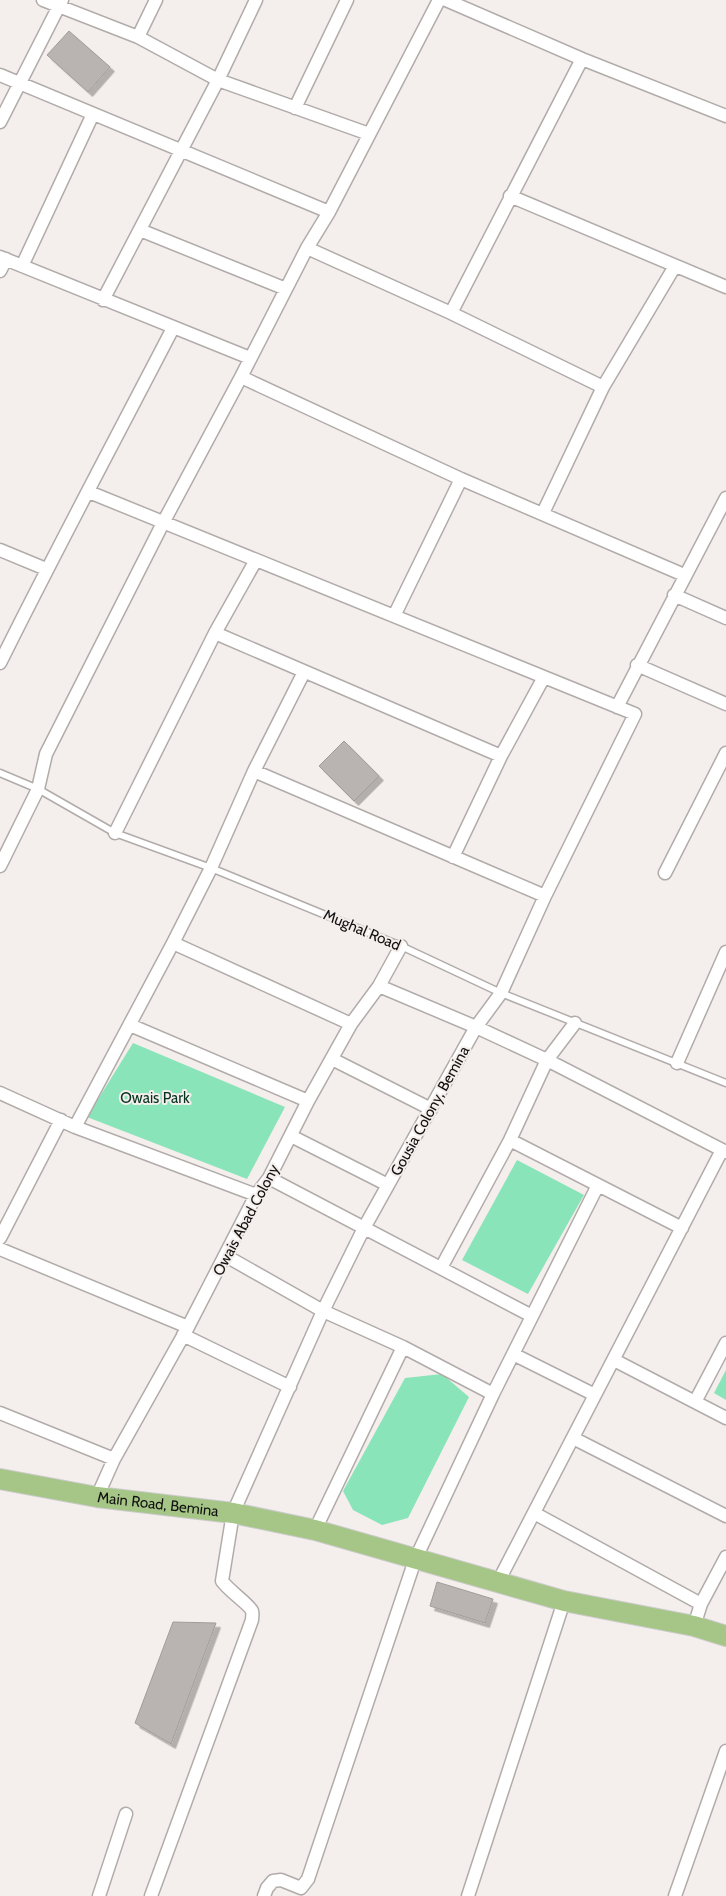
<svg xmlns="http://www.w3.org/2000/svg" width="726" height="1896" font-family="Cabin,sans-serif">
<defs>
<filter id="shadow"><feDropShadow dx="4.5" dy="4.5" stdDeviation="0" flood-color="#0004"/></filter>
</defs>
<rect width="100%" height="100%" fill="#f4eeec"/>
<path fill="#8ae4b9" d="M133,1043L285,1107L247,1179L87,1117Z
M517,1160L584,1195L528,1294L462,1260Z
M726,1370V1400L714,1393Z
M442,1374L469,1397L408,1518L382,1525L353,1510L343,1491L405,1378Z"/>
<path fill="#b9b4b2" stroke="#a19c9a" filter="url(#shadow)" d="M69,31L110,67L88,92L47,55Z
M344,741L379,776L354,801L319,766Z
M437,1582L493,1599L485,1623L430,1606Z
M173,1622L216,1623L171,1744L135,1723Z"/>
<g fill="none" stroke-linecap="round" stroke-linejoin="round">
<defs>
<path id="service" d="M0,773L38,789L115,833L211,868L401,946L501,993L726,1083"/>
<path id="minor" d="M43,0L138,37L218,80L369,134
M446,0L582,59L726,116
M138,37L156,0
M0,75L329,212
M295,108L347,0
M0,122L62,0
M510,196L726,287
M140,230L286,289
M307,248L451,313L603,387
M0,257L250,358
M22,266L93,114
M0,271L6,259
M103,300L218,80L256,0
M451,313L582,59
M241,377L461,479L684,575
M89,492L635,714L545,896L501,993L476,1027L364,1228L323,1311L233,1513L222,1581C229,1591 250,1605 252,1611C253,1614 252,1617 252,1620L151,1896
M543,513L603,387L675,266
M0,550L46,569
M674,595L726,618
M394,616L461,479
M215,633L501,756
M0,663C56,550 115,440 173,328
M637,665L726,704
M617,707L726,498
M254,771L545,896
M115,833L215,633L256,560
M453,857L501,756L544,677
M0,866L38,789L46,754L163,523L241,377L307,248L329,212L439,0
M665,873L726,753
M173,943L351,1024
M379,986L476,1027L547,1060L726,1152
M130,1025L308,1101
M332,1059L431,1109
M677,1063L726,952
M0,1093L75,1127L256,1195
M75,1127L173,943L211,868L254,771L304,672
M291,1136L388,1185
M510,1140L682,1228
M269,1178L532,1316
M0,1238L61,1120
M0,1249L188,1327
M226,1256L323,1311L403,1347L493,1394
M441,1268L510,1140L547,1060L575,1023
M183,1335L290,1387
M513,1354L595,1395
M614,1360L695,1402L726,1343
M695,1402L726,1418
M0,1413L114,1459
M573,1438L726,1516
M97,1497L114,1459L188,1327L256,1195L269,1178L308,1101L351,1024L379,986L401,946
M534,1513L701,1604
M315,1530L403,1347
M498,1582L722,1150
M694,1626L701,1604L726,1557
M99,1896L126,1814
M264,1896L267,1888L273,1881L281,1880L301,1888L308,1879L415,1560L493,1394L598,1185
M468,1896L564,1601
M675,1896L726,1751"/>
<g id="primary">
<path id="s1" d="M0,1479L97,1497L233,1513L315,1530L564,1601L694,1626L726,1636"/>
</g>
</defs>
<use href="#service" stroke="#b1acaa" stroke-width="9"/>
<use href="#minor" stroke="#b1acaa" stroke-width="15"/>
<use href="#primary" stroke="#cbcbcb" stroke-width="22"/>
<use href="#service" stroke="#fff" stroke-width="6"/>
<use href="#minor" stroke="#fff" stroke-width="12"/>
<use href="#primary" stroke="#a5c686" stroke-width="20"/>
</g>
<g text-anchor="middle" stroke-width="4" stroke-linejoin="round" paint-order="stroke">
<g font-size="15" fill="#131211" stroke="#f4eeec">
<text transform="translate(362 930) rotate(23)" y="5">Mughal Road</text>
<text transform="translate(430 1111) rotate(-61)" y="5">Gousia Colony, Bemina</text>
<text transform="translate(246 1220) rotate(-62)" y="5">Owais Abad Colony</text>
<text dy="5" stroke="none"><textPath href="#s1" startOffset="160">Main Road, Bemina</textPath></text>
</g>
<g font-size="15" fill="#043220" stroke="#f4eeec">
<text x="155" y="1103">Owais Park</text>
</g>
</g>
</svg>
